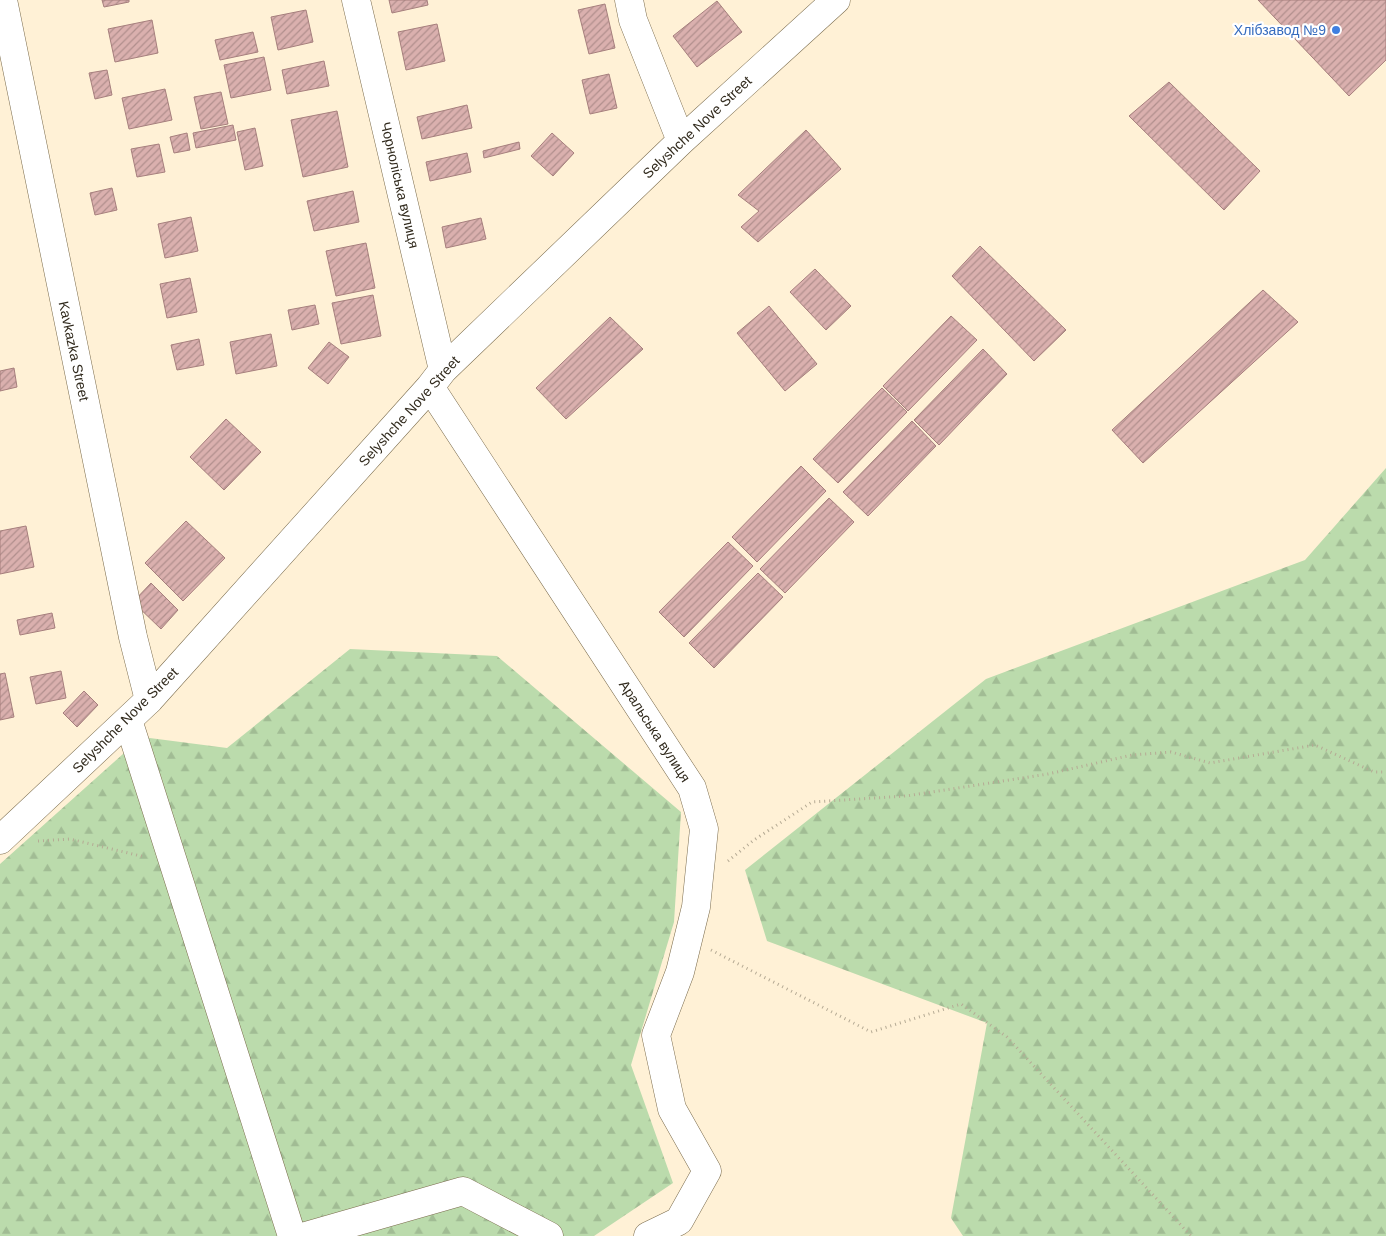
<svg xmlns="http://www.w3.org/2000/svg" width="1386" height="1236" font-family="Helvetica,sans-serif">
<defs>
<pattern id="forest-firs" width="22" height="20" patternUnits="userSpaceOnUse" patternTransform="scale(1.25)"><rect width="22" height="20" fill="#bbdbac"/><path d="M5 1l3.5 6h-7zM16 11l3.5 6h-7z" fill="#a1bc94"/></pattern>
<pattern id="building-hatch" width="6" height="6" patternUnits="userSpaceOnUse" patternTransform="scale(1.25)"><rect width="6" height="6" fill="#dab0ae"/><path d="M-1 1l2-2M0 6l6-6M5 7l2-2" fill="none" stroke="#b18f8d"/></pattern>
</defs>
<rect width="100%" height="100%" fill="#fff1d6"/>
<path fill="url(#forest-firs)" d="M1386,468V1236H963L951,1218L987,1023L767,941L745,870L986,679L1305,560Z
M350,649L497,656L681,812L674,922L631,1065L673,1183L594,1236H0V864L142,737L227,748Z"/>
<path fill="url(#building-hatch)" stroke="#a67f7d" d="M102,0H129V2L104,7Z
M389,0H427L428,5L392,13Z
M1258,0H1386V60L1349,96Z
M717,1L742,32L697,67L673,36Z
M605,4L615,48L589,54L578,10Z
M306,10L313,42L278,50L271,17Z
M152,20L158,53L115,62L108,29Z
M437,24L445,61L406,70L398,32Z
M253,32L258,52L220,60L215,40Z
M264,57L271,90L231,98L224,65Z
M324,61L329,86L287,94L282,70Z
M107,70L112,95L95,99L89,73Z
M609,74L617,108L590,114L582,80Z
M1169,82L1260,171L1224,210L1129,116Z
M165,89L172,120L129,129L122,98Z
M221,92L228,124L201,129L194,97Z
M467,105L472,128L422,139L417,117Z
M337,111L348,167L303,177L291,120Z
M233,125L236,140L196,148L193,133Z
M255,128L263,166L245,170L237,132Z
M806,130L841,169L758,242L741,227L759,211L738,195Z
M187,133L190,150L174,153L170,137Z
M552,133L574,153L553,176L531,156Z
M519,142L520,149L484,158L483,151Z
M159,144L165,172L137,177L131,149Z
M467,153L471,172L430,181L426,162Z
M112,188L117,210L95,215L90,193Z
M353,191L359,222L314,231L307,201Z
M191,217L198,251L165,258L158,224Z
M481,218L486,239L446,248L442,227Z
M366,243L375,288L336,296L326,251Z
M980,246L1066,330L1034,361L952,276Z
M815,269L851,306L826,330L790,292Z
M190,278L197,312L167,318L160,284Z
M1263,290L1298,322L1143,463L1112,430Z
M373,295L381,336L341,344L332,303Z
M315,305L319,324L292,330L288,310Z
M769,306L817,364L785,391L737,333Z
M951,316L977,340L908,411L883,386Z
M610,317L643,349L566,419L536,388Z
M271,334L277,366L236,374L230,342Z
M199,339L204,365L177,370L171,345Z
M329,342L349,357L328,384L308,368Z
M983,349L1007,374L939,445L914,420Z
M14,368L17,387L0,391V371Z
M882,388L907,412L838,483L813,459Z
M226,419L261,452L224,490L190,457Z
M912,421L936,446L868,516L843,492Z
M801,466L826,491L757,562L732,537Z
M829,498L854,522L785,593L760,569Z
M186,521L225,558L183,601L145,563Z
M26,526L34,567L0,574V531Z
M728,542L753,566L684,637L659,612Z
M758,573L783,597L714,668L689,643Z
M151,583L178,610L161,629L133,602Z
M52,613L55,628L20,635L17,620Z
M61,671L66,698L36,704L30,677Z
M5,673L14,717L0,720V674Z
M84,691L98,705L77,727L63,713Z"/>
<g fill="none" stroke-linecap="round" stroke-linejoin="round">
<defs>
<path id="minor" d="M3,0L133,637L149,700
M356,0L443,370
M629,0L633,20L681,141
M430,387L692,788L704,829L696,907L680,972L656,1035L672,1109L707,1171L679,1221L648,1236
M128,720L292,1236
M0,840L149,700L430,387L443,370L681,141L836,0
M306,1236L463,1191L549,1236"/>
</defs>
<use href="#minor" stroke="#7a6b4c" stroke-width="29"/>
<path stroke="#b5aa94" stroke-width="3" stroke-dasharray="1 4" stroke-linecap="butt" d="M38,841L70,839L145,857
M728,861L754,840L812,802L906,796L1048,774L1132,755L1171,752L1210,763L1315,745L1374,772H1386
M711,950L871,1032L961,1004L1007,1037L1191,1236"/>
<use href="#minor" stroke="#fff" stroke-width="28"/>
</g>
<circle fill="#3f7fe0" stroke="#fff" stroke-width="2" cx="1336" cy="30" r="5"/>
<g text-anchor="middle" stroke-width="4.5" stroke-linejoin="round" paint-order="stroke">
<g font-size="14" fill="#366cbe" stroke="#fff" text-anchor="end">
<text x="1326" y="35">Хлібзавод №9</text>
</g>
<g font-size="14" fill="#312a1d" stroke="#fff">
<text transform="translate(697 127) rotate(-43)" y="5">Selyshche Nove Street</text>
<text transform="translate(400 185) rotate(77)" y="5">Чорноліська вулиця</text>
<text transform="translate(74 351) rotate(78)" y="5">Kavkazka Street</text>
<text transform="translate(409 411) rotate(-48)" y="5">Selyshche Nove Street</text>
<text transform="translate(125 720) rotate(-45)" y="5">Selyshche Nove Street</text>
<text transform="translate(655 731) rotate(57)" y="5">Аральська вулиця</text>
</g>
</g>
</svg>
